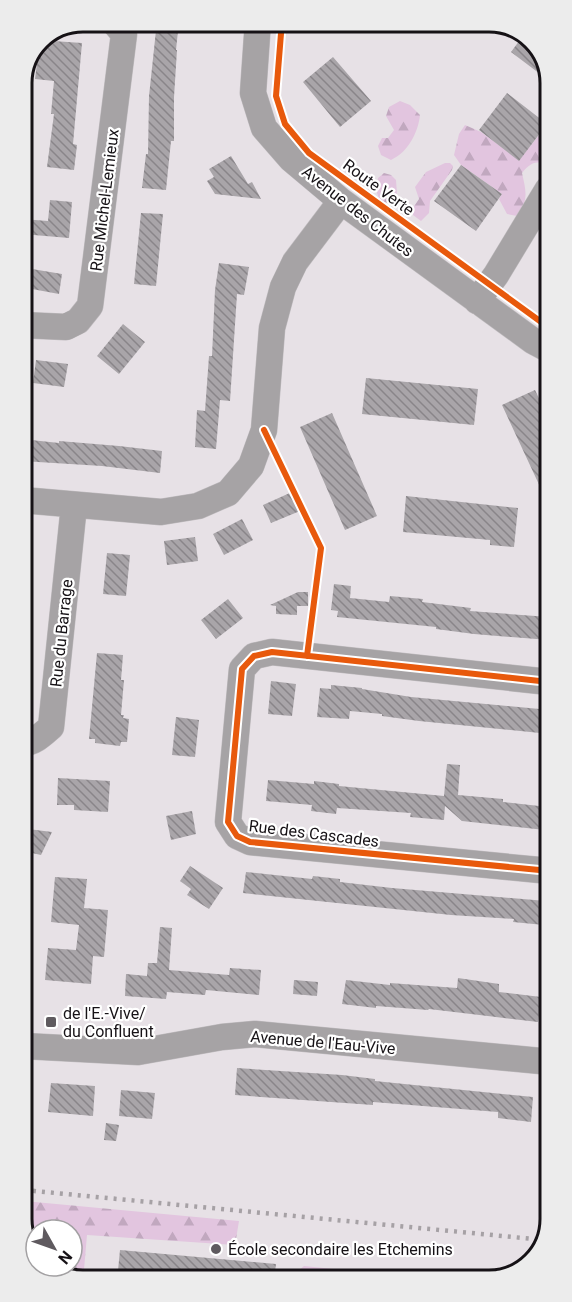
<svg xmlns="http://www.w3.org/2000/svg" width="572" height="1302" font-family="Roboto,sans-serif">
<defs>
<pattern id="forest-firs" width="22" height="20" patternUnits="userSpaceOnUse" patternTransform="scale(1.5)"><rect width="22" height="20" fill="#e2c5df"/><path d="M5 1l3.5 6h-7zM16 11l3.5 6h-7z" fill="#c1a8bf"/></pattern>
<pattern id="building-back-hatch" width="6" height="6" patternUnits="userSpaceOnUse" patternTransform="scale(1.5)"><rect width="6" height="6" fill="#a9a5a9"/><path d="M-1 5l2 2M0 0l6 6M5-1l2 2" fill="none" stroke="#898589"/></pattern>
</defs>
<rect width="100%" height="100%" fill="#e7e1e6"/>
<path fill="#e2c5df" d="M304,1266L421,1278L290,1279L291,1277Z"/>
<path fill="url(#forest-firs)" d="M400,101L410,105L420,115C418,133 408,152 391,160L381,155L378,146L382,138H388L394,130L386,116L389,107Z
M548,124V163C535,161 530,163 522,173C526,191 529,200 517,216L507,214L499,199L502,194L461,165L454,155L459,134L465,125L481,132L519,160Z
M445,163H450L453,166L452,170L430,201L429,213L421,221L413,215L414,206L419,199L415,187L426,172Z
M384,173L391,175L396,180L397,194L394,202L388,203L380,201L377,193L378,178Z
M24,1201L239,1221L235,1245L87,1235L83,1281H78L43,1266H72V1230H36V1256L24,1240Z"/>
<path fill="url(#building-back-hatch)" d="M157,21H179L176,50H177L174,97V141H171L166,190L142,188L146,154H148L149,96Z
M525,33L548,62V80L511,52Z
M39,40L82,43L73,144L77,145L74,170L47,167L54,114H51L54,81L35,79L37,63L29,62Z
M333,57L371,101L340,127L303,82Z
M507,93L547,124L519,161L479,130Z
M231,156L248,184L252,182L261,199L215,194L207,181L214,177L209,169Z
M461,165L502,194L476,231L434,201Z
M50,200L72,202L69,238L22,234V219L48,221Z
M141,213L163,214L156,286L134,284Z
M219,263L249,267L244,295L237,294L230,401L220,400L216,449L195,447L197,410L205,411L209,356H212L215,290Z
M26,268L62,274L59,294L32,289L33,284L24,282Z
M123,324L145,342L119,374L97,356Z
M36,360L68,364L64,387L33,383Z
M366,378L478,389L474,425L362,414Z
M535,390L549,419V506L502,405Z
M332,413L377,516L345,530L300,427Z
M22,439L59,443V441L119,446L162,451L160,473L102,466L22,461Z
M292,492L300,511L271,523L263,505Z
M406,496L518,508L514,547L490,545V540L403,532Z
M242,519L253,540L224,555L213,534Z
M195,537L198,561L167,565L164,541Z
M107,553L130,555L126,596L103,594Z
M334,584L351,586L350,598L389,602L390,596L423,599L422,602L471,608L470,611L549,617V640L474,634L436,629V627L337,617L338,611L331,610Z
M298,592H308V606H297V615L276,614V606L270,605Z
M228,599L243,618L216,639L201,620Z
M97,653L123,655L121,680H124L121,715H124L123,718L129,719L127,742H121L120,746L95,743V739H89Z
M271,681L296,684L292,716L268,714Z
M331,685L362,688V689L411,697L550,710V734L419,721L382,716V714L350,711L349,719L317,717L320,688L331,689Z
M176,717L199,720L195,757L172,755Z
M447,764L460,765L458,795L503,799V802L548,807L545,830L462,821L445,806L444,820L410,817L411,813L337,808L336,814L311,811L312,805L266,801L268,780L314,784V781L339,784V786L444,796Z
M58,778L110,781L108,812L74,810V805H57Z
M192,811L196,834L171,840L166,816Z
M28,829L52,832L41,855L23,851Z
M190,866L223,888L209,909L187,895L191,889L180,881Z
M246,872L312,879L313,876L340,879V882L392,888L546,901L544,925L513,922L514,919L451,915L243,893Z
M55,877L87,879L84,908L108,910L104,957L93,956L91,984L45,980L48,948L76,950L79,925L51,922Z
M160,927L172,928L169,970L229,975L230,968L261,970L259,995L206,990L205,995L167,992L166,999L125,996L126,974L147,976L148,963H157Z
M458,978L499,984V992L541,997L538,1022L429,1009L428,1010L376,1006V1008L342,1004L346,980L390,985V983L457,988Z
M294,980L318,982L317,996L293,994Z
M237,1068L342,1075L375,1079V1081L533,1097L531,1122L498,1118V1112L373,1102V1105L235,1095Z
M51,1083L95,1086L93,1116L48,1112Z
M121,1090L155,1093L152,1119L119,1116Z
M106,1123L119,1125L116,1141L104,1140Z
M120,1250L276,1264L274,1279L117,1281Z"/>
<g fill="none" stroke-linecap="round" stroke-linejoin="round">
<defs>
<path id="minor" d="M258,21L253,93L264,128L291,159L341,201L533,341L548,349
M477,301L496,275L548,189
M22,325L66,327L78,321L90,306L124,34L113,21
M22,500L161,512L198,506L228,493L251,466L264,430L272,328L283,287L295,262L341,201
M549,682L272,652L254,656L242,669L228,822L237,836L250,842L550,871
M23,743C34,743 43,734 51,727L74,505
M24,1046L138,1052L222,1037L255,1034L551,1062"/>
</defs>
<use href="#minor" stroke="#c1bdc0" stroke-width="27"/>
<use href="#minor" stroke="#a6a3a5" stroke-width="26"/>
<path stroke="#a6a1a5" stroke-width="4.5" stroke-dasharray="3 6" stroke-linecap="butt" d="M24,1190L544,1240"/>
<defs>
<path id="cycleway" d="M282,21L276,96L285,124L309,153L548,327
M264,430L321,548L307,656
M549,682L272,652L254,656L242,669L228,822L237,836L250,842L550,871"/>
</defs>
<use href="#cycleway" stroke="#fff" stroke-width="10"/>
<use href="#cycleway" stroke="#e8590c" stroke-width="6"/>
</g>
<g fill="#5f5a5f" stroke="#fff" stroke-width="2">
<rect x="45" y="1016" width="12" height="12" rx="3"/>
<circle cx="216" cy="1249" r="6"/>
</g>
<g text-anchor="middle" stroke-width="4.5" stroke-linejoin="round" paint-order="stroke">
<g font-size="16" fill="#161216" stroke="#fff">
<text transform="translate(379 187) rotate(36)" y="6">Route Verte</text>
<text transform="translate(104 200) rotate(-83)" y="6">Rue Michel-Lemieux</text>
<text transform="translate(358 211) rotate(38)" y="6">Avenue des Chutes</text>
<text transform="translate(61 633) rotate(-84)" y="6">Rue du Barrage</text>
<text transform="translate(314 833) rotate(7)" y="6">Rue des Cascades</text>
<text transform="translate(323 1042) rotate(5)" y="6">Avenue de l'Eau-Vive</text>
</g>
<g font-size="16" fill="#161216" stroke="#fff" text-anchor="start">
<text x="63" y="1019">de l'E.-Vive/<tspan x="63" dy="18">du Confluent</tspan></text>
<text x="228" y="1255">École secondaire les Etchemins</text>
</g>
</g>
<path d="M0 0H572V1302H0ZM83 32H489A51 51 0 0 1 540 83V1219A51 51 0 0 1 489 1270H83A51 51 0 0 1 32 1219V83A51 51 0 0 1 83 32Z" fill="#ececec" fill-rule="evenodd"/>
<path fill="none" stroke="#161216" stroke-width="3" d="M83 32H489A51 51 0 0 1 540 83V1219A51 51 0 0 1 489 1270H83A51 51 0 0 1 32 1219V83A51 51 0 0 1 83 32Z"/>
<g transform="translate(54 1248) rotate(130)"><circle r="28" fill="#ffffff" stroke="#a2a0a2" stroke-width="1.5"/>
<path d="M0-4.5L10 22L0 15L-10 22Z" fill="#5f5a5f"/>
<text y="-9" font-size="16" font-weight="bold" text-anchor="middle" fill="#161216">N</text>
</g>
</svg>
